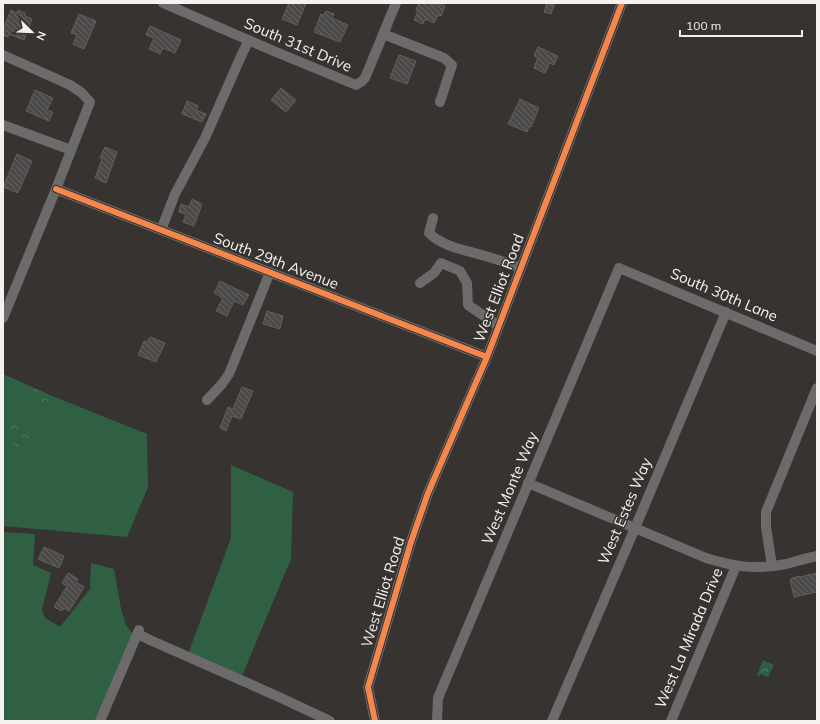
<svg xmlns="http://www.w3.org/2000/svg" width="820" height="724" viewBox="0 0 820 724" font-family="Mulish,sans-serif">
	<defs>
		<pattern id="forest-crowns" width="20" height="18" patternUnits="userSpaceOnUse"><rect width="20" height="18" fill="#2f6043"/><path d="M2 6a3 3 0 1 1 6 0M12 15a3 3 0 1 1 6 0" fill="none" stroke="#4e775e"/></pattern>
		<pattern id="building-back-hatch" width="6" height="6" patternUnits="userSpaceOnUse"><rect width="6" height="6" fill="#4c4a49"/><path d="M-1 5l2 2M0 0l6 6M5-1l2 2" fill="none" stroke="#666564"/></pattern>
	</defs>
	<rect width="100%" height="100%" fill="#363331"/>
	<!-- green -->
	<path fill="#2f6043" d="M 3,374 L 32,387 L 41,403 L 55,406 L 55,397 L 147,434 L 148,487 L 127,537 L 3,526 Z
		M 231,465 L 293,492 L 291,559 L 242,676 L 188,654 L 231,538 Z
		M 3,532 L 35,534 L 33,565 L 51,573 L 42,610 L 45,618 L 60,627 L 90,589 L 91,563 L 114,569 L 121,609 L 126,625 L 134,636 L 96,721 L 3,721 Z"/>
	<!-- forest -->
	<path fill="url(#forest-crowns)" d="M 32,387 L 55,397 L 55,406 L 53,409 C 41,409 37,396 32,387 Z
		M 14,417 C 26,428 35,432 28,449 C 18,454 14,448 12,439 C 11,434 9,428 11,423 C 12,421 13,419 14,417 Z
		M 763,660 L 774,665 L 768,677 L 760,674 L 759,676 L 757,675 Z"/>
	<!-- building -->
	<path fill="url(#building-back-hatch)" stroke="#615e5d" d="M 289,3 L 306,3 L 297,25 L 282,19 Z
		M 419,3 L 438,3 L 445,6 L 441,16 L 438,15 L 434,23 L 425,19 L 423,24 L 414,20 L 418,11 L 416,10 Z
		M 547,3 L 555,3 L 551,14 L 544,12 Z
		M 11,10 L 17,13 L 18,10 L 25,13 L 25,16 L 32,19 L 24,40 L 9,34 L 8,37 L 3,35 L 3,29 Z
		M 326,11 L 334,14 L 332,18 L 348,25 L 340,42 L 314,32 L 321,14 L 324,15 Z
		M 79,14 L 96,21 L 84,49 L 73,44 L 77,35 L 71,33 Z
		M 150,26 L 181,40 L 175,53 L 163,48 L 160,54 L 149,49 L 154,38 L 146,35 Z
		M 538,47 L 558,56 L 554,65 L 550,63 L 545,73 L 534,68 L 538,57 L 534,56 Z
		M 399,55 L 416,61 L 407,84 L 390,78 Z
		M 281,88 L 296,100 L 286,112 L 271,100 Z
		M 35,90 L 53,98 L 47,110 L 53,112 L 49,121 L 26,111 Z
		M 520,99 L 539,108 L 531,127 L 529,126 L 527,132 L 508,124 Z
		M 187,101 L 198,106 L 196,110 L 206,114 L 202,122 L 182,114 Z
		M 105,147 L 117,152 L 106,183 L 95,178 L 102,159 L 100,158 Z
		M 17,154 L 32,161 L 18,193 L 3,187 Z
		M 192,199 L 202,204 L 194,226 L 183,222 L 186,214 L 179,212 L 181,204 L 189,207 Z
		M 220,281 L 249,295 L 243,305 L 234,301 L 227,316 L 216,311 L 223,298 L 214,293 Z
		M 267,311 L 283,316 L 280,329 L 263,324 Z
		M 150,337 L 165,343 L 156,362 L 138,355 L 144,341 L 147,342 Z
		M 242,387 L 253,391 L 241,419 L 232,416 L 226,431 L 220,428 L 228,407 L 233,409 Z
		M 44,547 L 64,556 L 59,568 L 38,559 Z
		M 68,573 L 78,579 L 76,582 L 84,587 L 69,611 L 64,608 L 62,611 L 54,607 L 67,586 L 62,583 Z
		M 817,573 L 817,592 L 794,597 L 790,579 L 792,579 L 792,578 L 800,576 L 800,577 Z"/>
	<g fill="none" stroke-linecap="round" stroke-linejoin="round">
		<!-- minor -->
		<path stroke="#6c6a6a" stroke-width="10" d="M 163,3 L 276,52 L 356,85 L 361,82 L 365,78 L 396,3
			M 383,34 L 444,58 L 452,65 L 440,102
			M 3,55 L 70,85 L 82,93 L 90,102 L 56,189 L 3,318
			M 3,125 L 71,150
			M 56,189 L 487,357
			M 433,218 L 429,233 C 443,247 466,250 485,256 C 497,259 509,264 521,268
			M 161,230 L 175,194 L 205,138 L 242,54 L 249,40
			M 420,283 L 434,273 L 441,263 L 460,271 L 467,283 L 468,305 L 499,326
			M 207,400 L 222,384 L 229,374 L 270,272
			M 528,483 L 706,558 C 735,567 756,570 786,564 C 797,561 807,558 817,556
			M 772,566 L 766,527 L 766,512 L 817,388
			M 138,634 L 150,640 L 279,697 L 330,721
			M 100,721 L 139,630
			M 375,721 L 368,687 L 411,542 L 428,493 L 487,357 L 622,3
			M 437,721 L 438,698 L 619,268 L 817,351
			M 552,721 L 635,528 L 726,312
			M 671,721 L 736,566"/>
		<!-- cycleway casing -->
		<g stroke="#373330" stroke-width="8">
			<path id="cycleway" d="M 56,189 L 487,357
				M 375,721 L 368,687 L 411,542 L 428,493 L 487,357 L 622,3"/>
		</g>
		<!-- cycleway -->
		<use href="#cycleway" stroke="#f5874c" stroke-width="6"/>
	</g>
	<g text-anchor="middle" stroke-width="3" stroke-linejoin="round" paint-order="stroke">
		<!-- street labels -->
		<g font-size="15" fill="#f4f1ef" stroke="#373330">
			<text transform="translate(298 45) rotate(23)" y="5">South 31st Drive</text>
			<text transform="translate(276 261) rotate(21)" y="5">South 29th Avenue</text>
			<text transform="translate(499 288) rotate(-69)" y="5">West Elliot Road</text>
			<text transform="translate(724 295) rotate(23)" y="5">South 30th Lane</text>
			<text transform="translate(510 488) rotate(-67)" y="5">West Monte Way</text>
			<text transform="translate(625 511) rotate(-67)" y="5">West Estes Way</text>
			<text transform="translate(383 592) rotate(-73)" y="5">West Elliot Road</text>
			<text transform="translate(689 638) rotate(-67)" y="5">West La Mirada Drive</text>
		</g>
	</g>
	<!-- border -->
	<rect width="820" height="724" fill="none" stroke="#f4f1ef" stroke-width="8"/>
	<!-- north arrow -->
	<g transform="translate(32 32) rotate(113)" stroke="#373330" stroke-width="3" paint-order="stroke">
	<path d="M0-3L7 15L0 10L-7 15Z" fill="#f4f1ef"/>
	<text y="-6" font-size="11" font-weight="bold" text-anchor="middle" fill="#f4f1ef">N</text>
	</g>
	<!-- scale -->
	<path d="M680 30v6h122v-6" fill="none" stroke="#f4f1ef" stroke-width="2"/>
	<text x="686" y="30" font-size="12" fill="#f4f1ef" stroke="#373330" stroke-width="3" paint-order="stroke">100 m</text>
</svg>
